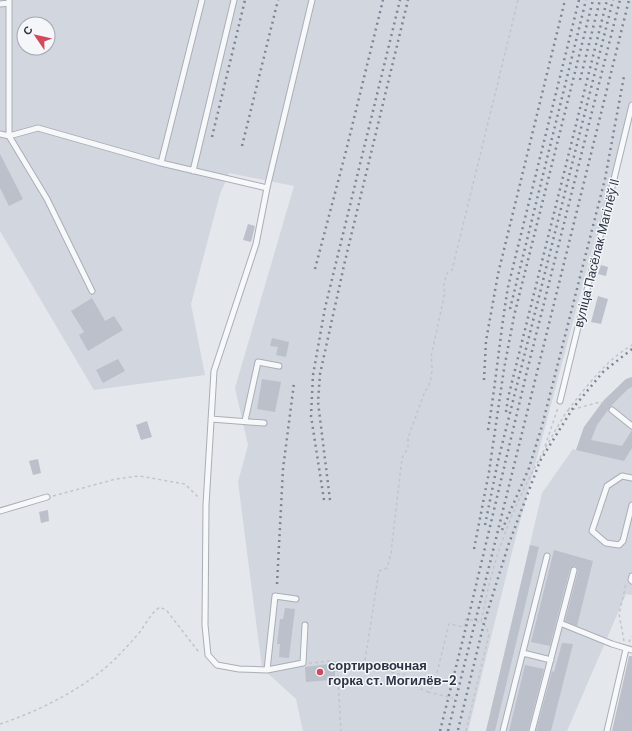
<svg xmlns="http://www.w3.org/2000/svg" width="632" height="731" viewBox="0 0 632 731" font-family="'DM Sans',sans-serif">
	<rect width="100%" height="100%" fill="#e4e7ec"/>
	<!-- built -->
	<path fill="#d2d6de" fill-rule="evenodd" d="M 0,0 L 632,0 L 632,99 L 513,548 L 468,731 L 303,731 L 296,699 L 262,668 L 238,482 L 248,445 L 235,388 L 294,186 L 229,173 L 220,194 L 191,304 L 205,375 L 94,390 L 0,231 ZM 24,24 L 48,24 L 48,48 L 24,48 Z
		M 632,377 L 632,595 L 626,594 L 567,731 L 486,731 L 542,493 L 573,449 L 576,450 L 584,427 L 601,404 L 626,379 Z"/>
	<!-- building -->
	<path fill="#bbc0ca" d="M 0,154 L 23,199 L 9,206 L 0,188 Z
		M 248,224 L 255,226 L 251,242 L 243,240 Z
		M 601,265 L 608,267 L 606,276 L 598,274 Z
		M 598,296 L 608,299 L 601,324 L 591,322 Z
		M 92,298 L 105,321 L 114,316 L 123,330 L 88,351 L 79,335 L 84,332 L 71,311 Z
		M 272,338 L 289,342 L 286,357 L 276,355 L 278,347 L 270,346 Z
		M 118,359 L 125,371 L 103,383 L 96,370 Z
		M 632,377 L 632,387 L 628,389 L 609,408 L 608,410 L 597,425 L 591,440 L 622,446 L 632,430 L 632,448 L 624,461 L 576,450 L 584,427 L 604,400 L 626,379 Z
		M 262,379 L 281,382 L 275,412 L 257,409 Z
		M 147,421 L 152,437 L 141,440 L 136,425 Z
		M 38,459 L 41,473 L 33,475 L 29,461 Z
		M 48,510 L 49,521 L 41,523 L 39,512 Z
		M 530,545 L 539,547 L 495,731 L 486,731 Z
		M 554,550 L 593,561 L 577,626 L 565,621 L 578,571 L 577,567 L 575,566 L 570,569 L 550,646 L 531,642 Z
		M 285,608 L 295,609 L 289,658 L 279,657 L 280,644 L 277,644 L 280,619 L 283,619 Z
		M 562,643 L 573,644 L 551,731 L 536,731 L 552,671 L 554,672 Z
		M 629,656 L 632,656 L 632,731 L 612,731 Z
		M 329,664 L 329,667 L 335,667 L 335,676 L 330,677 L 330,680 L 306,682 L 305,667 Z
		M 525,665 L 544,669 L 528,731 L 509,731 Z"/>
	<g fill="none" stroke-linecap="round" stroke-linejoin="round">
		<!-- lane casing -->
		<g stroke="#a9aeb7" stroke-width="7">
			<path id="lane" d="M 9,0 L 9,136 L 47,199 L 92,291
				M 0,4 L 9,3
				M 0,134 L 9,136 L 38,128 L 161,163 L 267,188
				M 161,163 L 202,0
				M 193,171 L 234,0
				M 560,401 L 632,105
				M 612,410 L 632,426
				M 211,419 L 264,423
				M 245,421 L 258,362 L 279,366
				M 632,478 L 622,476 L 607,486 L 592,531 L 606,543 L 619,545 L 623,541 L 632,505
				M 0,511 L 47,497
				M 632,576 L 631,580 L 632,581
				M 560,623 L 612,644 L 632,650
				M 305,625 L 303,663 L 267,670 L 239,669 L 217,665 L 208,655 L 205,625 L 206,505 L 214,371 L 256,244 L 267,188 L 312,0
				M 523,653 L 551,660
				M 267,670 L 275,596 L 296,599
				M 503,731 L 547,556
				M 532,731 L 574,570
				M 607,731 L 626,649"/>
		</g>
		<!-- path -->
		<path stroke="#c2c5cb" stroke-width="1.5" stroke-dasharray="3 3" stroke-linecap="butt" d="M 568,410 C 587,386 605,361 632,345
			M 545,446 L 558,408
			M 53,496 L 116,479 L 139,476 L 185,484 L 200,499
			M 624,641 L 619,614 L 626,584
			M 629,642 L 632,636
			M 309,663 L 331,661 L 345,666 L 351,665 L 371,667 L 402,675 L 405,674 C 410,684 418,688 428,692 L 434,685 L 449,624 L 464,627 L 466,619 L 481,622 C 485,606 487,590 492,574 C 507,516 536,462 567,411 L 600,402 L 607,406
			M 337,663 L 341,731
			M 364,666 L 379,571 L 387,568 L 391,553 L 402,458 L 408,448 L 408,438 L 425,391 C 432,384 433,367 431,357 L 445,292 L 443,287 L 447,273 L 452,270 L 518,0
			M 428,692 L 453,698
			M 0,724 C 40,711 89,686 118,656 C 125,649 132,641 139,633 C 146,624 150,614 160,607 L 167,611 L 198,651 L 200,652
			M 466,731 L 489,634 L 484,623 L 481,622"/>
		<!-- lane -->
		<use href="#lane" stroke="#f7f8fa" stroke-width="5"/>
		<!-- rail -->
		<path stroke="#7d8696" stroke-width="2.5" stroke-dasharray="2 4" stroke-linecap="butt" d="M 580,80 L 600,0
			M 212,137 L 245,0
			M 242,146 L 278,0
			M 315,269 L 345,155 L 383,0
			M 510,309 L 586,0
			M 484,380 L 486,341 L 498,274 L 565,0
			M 506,412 L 508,398 L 607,0
			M 488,430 C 496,382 500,335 508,287 L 579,0
			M 324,500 L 311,416 L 313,375 L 325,308 L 400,0
			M 330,500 L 318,402 L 320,374 L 345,261 L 408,0
			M 485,525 L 498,461 L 613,0
			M 502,530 L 529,468 L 542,426 L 605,179 L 624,76
			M 474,549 L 489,472 L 504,369 L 514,316 L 593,0
			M 277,584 L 283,469 L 294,383
			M 458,730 L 484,623 L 508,546 L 540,461 L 573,408 L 603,372 L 632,349
			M 440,731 L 468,619 L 528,367 L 620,0
			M 448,731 C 466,657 485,584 503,510 L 629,0"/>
	</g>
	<!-- markers -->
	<circle fill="#d1495b" stroke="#f4f6f9" stroke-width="1.5" cx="320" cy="672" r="4"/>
	<g text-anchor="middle" stroke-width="3" stroke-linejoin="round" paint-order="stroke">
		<!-- street labels -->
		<g font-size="13" fill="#2b3445" stroke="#f4f6f9">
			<text transform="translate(596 253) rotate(-76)" y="5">вуліца Пасёлак Магілёў II</text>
		</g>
		<!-- poi labels -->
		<g font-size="13" font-weight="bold" fill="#2b3445" stroke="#f4f6f9" text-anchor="start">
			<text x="328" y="670">сортировочная<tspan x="328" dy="15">горка ст. Могилёв-2</tspan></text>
		</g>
	</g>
	<!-- north arrow -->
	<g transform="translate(36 36) rotate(304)"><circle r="19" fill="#f4f6f9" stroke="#a4a8b1"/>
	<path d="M0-3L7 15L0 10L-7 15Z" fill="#d1495b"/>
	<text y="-6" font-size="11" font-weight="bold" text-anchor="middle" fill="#2b3445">С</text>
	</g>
</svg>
